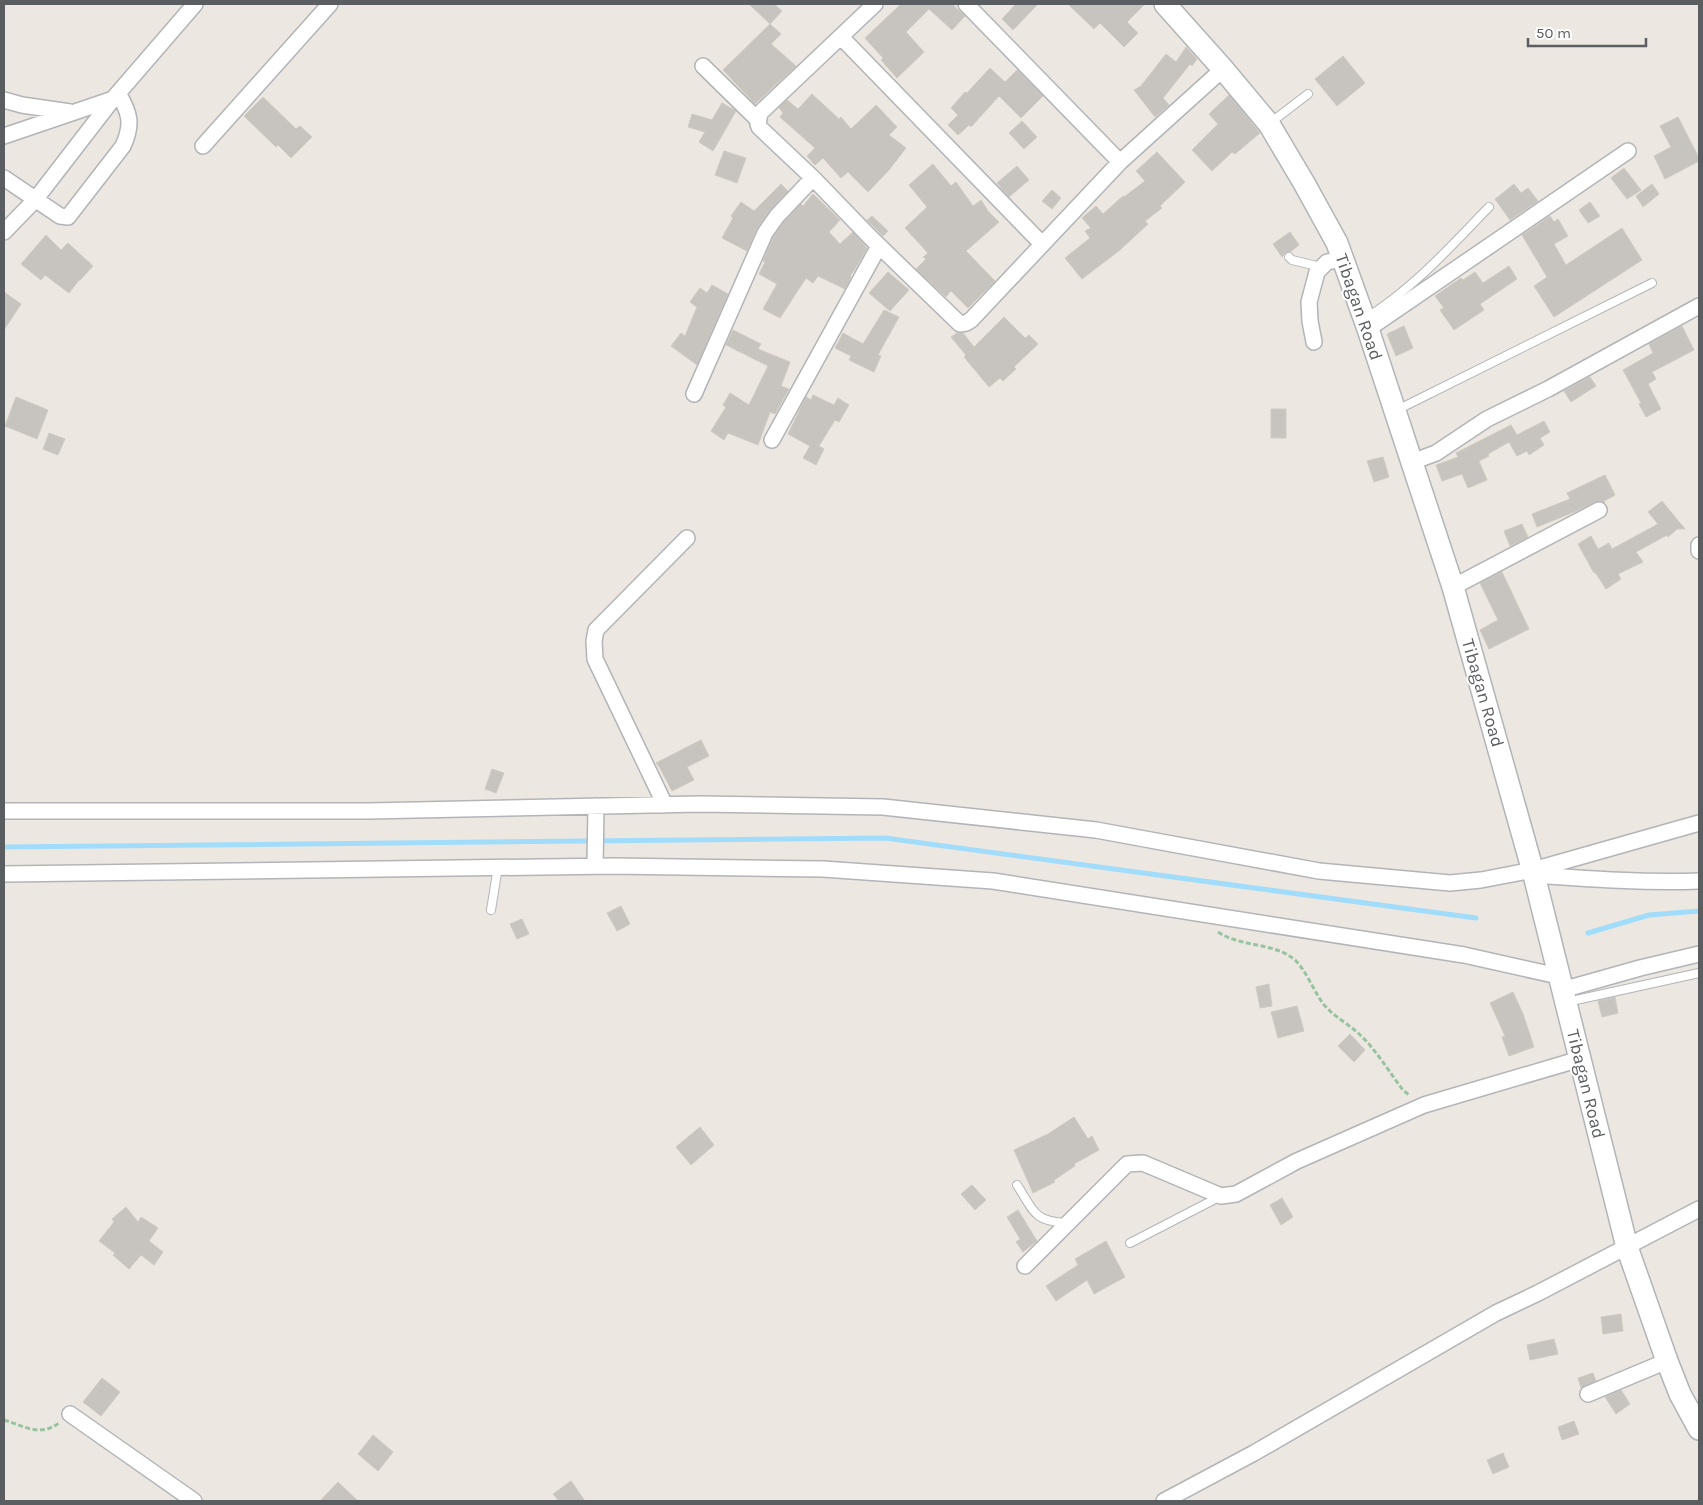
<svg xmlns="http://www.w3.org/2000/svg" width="1703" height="1505" viewBox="0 0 1703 1505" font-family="Karla,sans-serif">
	<rect width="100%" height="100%" fill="#ece8e1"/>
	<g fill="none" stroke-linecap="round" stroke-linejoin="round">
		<!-- stream -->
		<path stroke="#a2dcfb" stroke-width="5" d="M 4,847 L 885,838 L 1476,918
			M 1588,933 L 1649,915 L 1699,911"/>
	</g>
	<!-- building -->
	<path fill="#c7c3be" stroke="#d0cac0" d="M 749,4 L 774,4 L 782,11 L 770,24 Z
		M 901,4 L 952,4 L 965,16 L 952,30 L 929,9 L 906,32 L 924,52 L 897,78 L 881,60 L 883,58 L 865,38 Z
		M 1016,4 L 1038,4 L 1013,30 L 1002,19 Z
		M 1068,4 L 1145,4 L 1127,22 L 1138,33 L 1124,47 L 1100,23 L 1094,29 Z
		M 770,24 L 781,34 L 771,44 L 796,66 L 755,104 L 723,70 Z
		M 1186,47 L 1197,59 L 1192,66 L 1190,64 L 1163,98 L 1169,105 L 1155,117 L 1134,90 L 1141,86 L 1166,54 L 1176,62 Z
		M 1343,56 L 1365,83 L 1337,106 L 1315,79 Z
		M 990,68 L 1005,82 L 1017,70 L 1043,96 L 1021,118 L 999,96 L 971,127 L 969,125 L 958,135 L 948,125 L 958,115 L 951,108 L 965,92 L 967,93 Z
		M 812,94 L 839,119 L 841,117 L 851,129 L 876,105 L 897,127 L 889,135 L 906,148 L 889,170 L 868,192 L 848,172 L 841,178 L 823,158 L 815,165 L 807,156 L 815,148 L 780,117 L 783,113 L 779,108 L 787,100 L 798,109 Z
		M 1229,95 L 1260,133 L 1235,154 L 1232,152 L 1212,171 L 1192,150 L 1218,124 L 1209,114 Z
		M 263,97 L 296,129 L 300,126 L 312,137 L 291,158 L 278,145 L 276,147 L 244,116 Z
		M 722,103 L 736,111 L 713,151 L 699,142 L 705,132 L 688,127 L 692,114 L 712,120 Z
		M 1678,117 L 1699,158 L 1699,161 L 1665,179 L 1654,156 L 1671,147 L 1660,126 Z
		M 1022,121 L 1037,137 L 1024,149 L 1009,133 Z
		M 724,151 L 746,158 L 737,183 L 715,175 Z
		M 1157,152 L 1185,182 L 1160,206 L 1162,208 L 1145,221 L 1148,224 L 1120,250 L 1082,279 L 1065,258 L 1090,238 L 1085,231 L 1091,228 L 1082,218 L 1096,206 L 1103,214 L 1123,196 L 1124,197 L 1145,181 L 1136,171 Z
		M 933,164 L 951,186 L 956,182 L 973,206 L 981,200 L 988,211 L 999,222 L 966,251 L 995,281 L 968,308 L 951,291 L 946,297 L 916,269 L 926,259 L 923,257 L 928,253 L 905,228 L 927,207 L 909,185 Z
		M 1017,166 L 1029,180 L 1009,197 L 997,183 Z
		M 1624,168 L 1641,190 L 1627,199 L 1611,178 Z
		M 781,184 L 788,191 L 770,210 L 757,228 L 747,251 L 722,238 L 733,218 L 731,216 L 741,202 L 754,211 Z
		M 1514,184 L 1521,193 L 1528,188 L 1538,201 L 1510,220 L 1495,199 Z
		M 1652,184 L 1659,194 L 1643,207 L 1636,196 Z
		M 1052,190 L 1061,198 L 1052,209 L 1042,201 Z
		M 813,194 L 840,220 L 829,232 L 840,244 L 853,232 L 867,248 L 855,269 L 850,276 L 851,277 L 845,289 L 818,276 L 813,283 L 806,278 L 780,318 L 763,309 L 777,284 L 759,274 L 765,262 L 763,261 L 773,238 L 784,222 L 801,204 L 803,206 Z
		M 1590,202 L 1600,216 L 1588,223 L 1579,210 Z
		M 872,216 L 888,231 L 883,236 L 867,220 Z
		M 1550,216 L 1554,222 L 1558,219 L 1568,236 L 1554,244 L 1566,265 L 1622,228 L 1642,260 L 1554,317 L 1534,286 L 1547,277 L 1522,235 Z
		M 1290,232 L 1299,245 L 1290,252 L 1285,253 L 1282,257 L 1273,244 Z
		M 46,235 L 61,250 L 68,243 L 93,266 L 80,280 L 79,280 L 69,293 L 45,275 L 41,280 L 21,264 Z
		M 1509,266 L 1517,279 L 1480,304 L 1484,310 L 1454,330 L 1440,310 L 1444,308 L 1435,296 L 1461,278 L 1463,280 L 1475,272 L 1483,283 Z
		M 888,272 L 909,290 L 890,311 L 869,293 Z
		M 712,285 L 728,294 L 697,365 L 671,346 L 681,333 L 685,336 L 697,307 L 690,302 L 700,288 L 707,293 Z
		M 4,292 L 21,304 L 4,330 Z
		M 884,310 L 899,317 L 878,355 L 881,356 L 874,372 L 849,360 L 851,356 L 835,348 L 843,333 L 863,344 Z
		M 1004,317 L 1025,338 L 1029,335 L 1038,344 L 1014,367 L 1016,369 L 1003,381 L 1000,378 L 989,387 L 964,357 L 966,355 L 951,337 L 957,333 L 963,333 L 974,347 Z
		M 1404,326 L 1413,348 L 1396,356 L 1387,334 Z
		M 1682,326 L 1694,350 L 1652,372 L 1656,379 L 1648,384 L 1661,409 L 1646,417 L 1639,404 L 1641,403 L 1623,370 L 1653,353 L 1649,344 Z
		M 733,330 L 761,344 L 758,349 L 790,362 L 781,386 L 789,389 L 775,414 L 770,412 L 758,445 L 728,433 L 724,440 L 711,431 L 726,407 L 723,405 L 730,393 L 749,405 L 768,366 L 726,345 Z
		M 1590,377 L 1596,386 L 1571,402 L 1564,391 Z
		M 813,395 L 834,405 L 838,398 L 849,405 L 839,422 L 835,420 L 819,446 L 824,449 L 816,465 L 803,458 L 810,446 L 788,434 L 806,397 L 811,400 Z
		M 16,397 L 48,410 L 37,439 L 5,426 Z
		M 1271,409 L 1286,409 L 1286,438 L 1271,438 Z
		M 1544,421 L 1550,432 L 1540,438 L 1544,445 L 1529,455 L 1527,451 L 1517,456 L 1509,442 L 1488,454 L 1489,456 L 1479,461 L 1487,480 L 1468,488 L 1462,474 L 1442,481 L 1436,465 L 1458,457 L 1456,453 L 1511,425 L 1517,435 Z
		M 49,433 L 65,439 L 58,455 L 43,449 Z
		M 1383,457 L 1389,477 L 1374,482 L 1367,461 Z
		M 1605,475 L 1615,495 L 1604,501 L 1605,503 L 1600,501 L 1595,502 L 1574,512 L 1537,527 L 1532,514 L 1570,499 L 1567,493 Z
		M 1662,501 L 1685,529 L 1677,529 L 1668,537 L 1667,535 L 1636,552 L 1643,562 L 1618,574 L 1621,579 L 1606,589 L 1595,572 L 1594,573 L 1578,544 L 1591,536 L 1598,549 L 1609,543 L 1612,549 L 1658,524 L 1648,512 Z
		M 1522,524 L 1528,537 L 1510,546 L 1504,531 Z
		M 1502,572 L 1529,629 L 1489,649 L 1480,630 L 1498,620 L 1480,583 Z
		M 701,740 L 709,756 L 687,767 L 694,780 L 672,791 L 660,768 L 656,763 Z
		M 492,769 L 504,773 L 496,793 L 485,789 Z
		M 621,906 L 630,924 L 617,931 L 607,913 Z
		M 522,919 L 529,934 L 517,939 L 510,924 Z
		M 1269,984 L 1272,1006 L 1260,1008 L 1256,987 Z
		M 1513,992 L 1523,1014 L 1534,1047 L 1509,1056 L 1502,1037 L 1505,1036 L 1490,1003 Z
		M 1615,997 L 1618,1013 L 1602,1017 L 1598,1001 Z
		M 1297,1006 L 1304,1031 L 1278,1038 L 1271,1012 Z
		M 1350,1034 L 1365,1050 L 1354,1062 L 1338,1046 Z
		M 1074,1117 L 1088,1139 L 1092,1136 L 1099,1150 L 1074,1164 L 1075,1166 L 1054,1180 L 1055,1182 L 1033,1193 L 1014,1150 L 1048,1134 Z
		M 700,1127 L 714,1145 L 691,1165 L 676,1147 Z
		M 972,1185 L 986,1200 L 975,1210 L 961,1194 Z
		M 1282,1198 L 1293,1217 L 1281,1225 L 1270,1205 Z
		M 126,1207 L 138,1222 L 141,1217 L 158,1228 L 149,1241 L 163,1252 L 154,1265 L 141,1255 L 129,1269 L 113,1255 L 115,1253 L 99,1241 L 114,1222 L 112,1219 Z
		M 1018,1210 L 1037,1241 L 1023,1252 L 1016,1242 L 1020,1239 L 1007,1217 Z
		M 1106,1241 L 1125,1277 L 1094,1294 L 1087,1280 L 1056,1301 L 1046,1286 L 1078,1265 L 1075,1259 Z
		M 1621,1314 L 1623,1331 L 1603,1334 L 1601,1317 Z
		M 1554,1339 L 1558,1354 L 1530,1360 L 1527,1345 Z
		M 1593,1373 L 1596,1381 L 1581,1388 L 1578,1378 Z
		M 102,1378 L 120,1392 L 101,1416 L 83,1402 Z
		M 1621,1390 L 1630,1404 L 1616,1414 L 1605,1397 Z
		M 1574,1421 L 1579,1434 L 1562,1440 L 1558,1427 Z
		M 373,1435 L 393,1452 L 378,1471 L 358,1454 Z
		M 1503,1453 L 1509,1467 L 1493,1474 L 1487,1460 Z
		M 571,1481 L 585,1501 L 559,1501 L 553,1494 Z
		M 338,1482 L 358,1501 L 320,1501 Z"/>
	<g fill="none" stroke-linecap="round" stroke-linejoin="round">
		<!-- lane casing -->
		<g stroke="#b2b4b8" stroke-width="10">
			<path id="lane" d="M 1270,123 L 1308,94
				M 1289,257 L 1292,260 L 1321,267
				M 1366,318 C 1414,288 1450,247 1489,207
				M 1397,410 L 1652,283
				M 491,910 L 498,867
				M 1567,1002 L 1699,973
				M 1017,1185 C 1034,1211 1033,1221 1066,1223
				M 1130,1243 L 1221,1196"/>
		</g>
		<!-- street casing -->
		<g stroke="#b2b4b8" stroke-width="18">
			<path id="street" d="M 875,4 L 760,113 L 758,124 L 759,127 L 813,178 L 871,238 L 960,324 L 966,323 L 971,320 L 1120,162 L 1223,69
				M 966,4 L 1120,162
				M 841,37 L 1042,244
				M 703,66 L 758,120
				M 4,100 L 22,105 L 70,112
				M 4,136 L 113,99 L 195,4
				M 203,146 L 330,4
				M 4,178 L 60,216 L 68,217 L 123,146 C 133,124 130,113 118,93
				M 4,232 L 35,200 L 113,99
				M 1368,329 L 1628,151
				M 1314,342 L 1310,321 L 1309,302 L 1317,272 L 1327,262 L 1343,259
				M 694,394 L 765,233 L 777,216 L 813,178
				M 772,440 L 879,246
				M 1412,462 L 1436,453 L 1487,419 L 1548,389 L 1699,306
				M 1699,545 L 1699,551
				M 1453,587 L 1599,510
				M 665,805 L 595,659 L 594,641 L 596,630 L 687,538
				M 4,811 L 369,811 L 700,804 L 883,807 L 1096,830 L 1319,871 L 1450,883 L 1481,880 L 1533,870 L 1699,823
				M 595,866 L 596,806
				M 4,874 L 613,866 L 823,869 L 993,881 L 1464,955 L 1558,976
				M 1534,875 C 1590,879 1644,883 1699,881
				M 1562,990 L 1640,968 L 1699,954
				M 1025,1266 L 1127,1164 L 1143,1163 L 1221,1196 L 1236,1194 L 1297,1161 L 1424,1105 L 1580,1059
				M 1588,1394 L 1667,1361
				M 70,1414 L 194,1501
				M 1164,1501 L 1254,1453 L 1496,1313 L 1538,1293 L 1699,1209"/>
		</g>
		<!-- secondary casing -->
		<g stroke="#b1b5b8" stroke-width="24">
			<path id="secondary" d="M 1165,4 L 1223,69 L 1269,124 L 1304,183 L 1337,243 L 1368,329 L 1453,587 L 1534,875 L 1627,1247 L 1667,1361 L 1680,1394 L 1699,1429"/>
		</g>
		<!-- path -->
		<path stroke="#98c3a0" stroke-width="3" stroke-dasharray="5 2.5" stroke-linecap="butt" d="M 1218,932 C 1242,948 1276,942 1296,961 C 1307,972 1315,994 1325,1006 C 1335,1017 1348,1024 1358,1033 C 1376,1049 1389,1072 1403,1090 L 1409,1095
			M 4,1420 C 24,1426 41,1438 60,1422"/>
		<!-- lane -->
		<use href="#lane" stroke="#fff" stroke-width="8"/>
		<!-- street -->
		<use href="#street" stroke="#fff" stroke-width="15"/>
		<!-- secondary -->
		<use href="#secondary" stroke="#fff" stroke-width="21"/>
	</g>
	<g text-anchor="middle" stroke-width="4" stroke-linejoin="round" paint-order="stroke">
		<!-- street labels -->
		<g font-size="18" fill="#5a5e61" stroke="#fff">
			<text transform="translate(1359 307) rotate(71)" y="6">Tibagan Road</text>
			<text transform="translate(1483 693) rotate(74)" y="6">Tibagan Road</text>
			<text transform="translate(1586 1084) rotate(76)" y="6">Tibagan Road</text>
		</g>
	</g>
	<!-- border -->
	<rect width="1703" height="1505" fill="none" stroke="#5a5e61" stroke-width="10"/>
	<!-- scale -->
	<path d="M1528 38v8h118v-8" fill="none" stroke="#5a5e61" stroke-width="2.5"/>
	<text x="1536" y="38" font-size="15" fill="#5a5e61" stroke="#ffffff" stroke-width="4" paint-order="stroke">50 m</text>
</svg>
